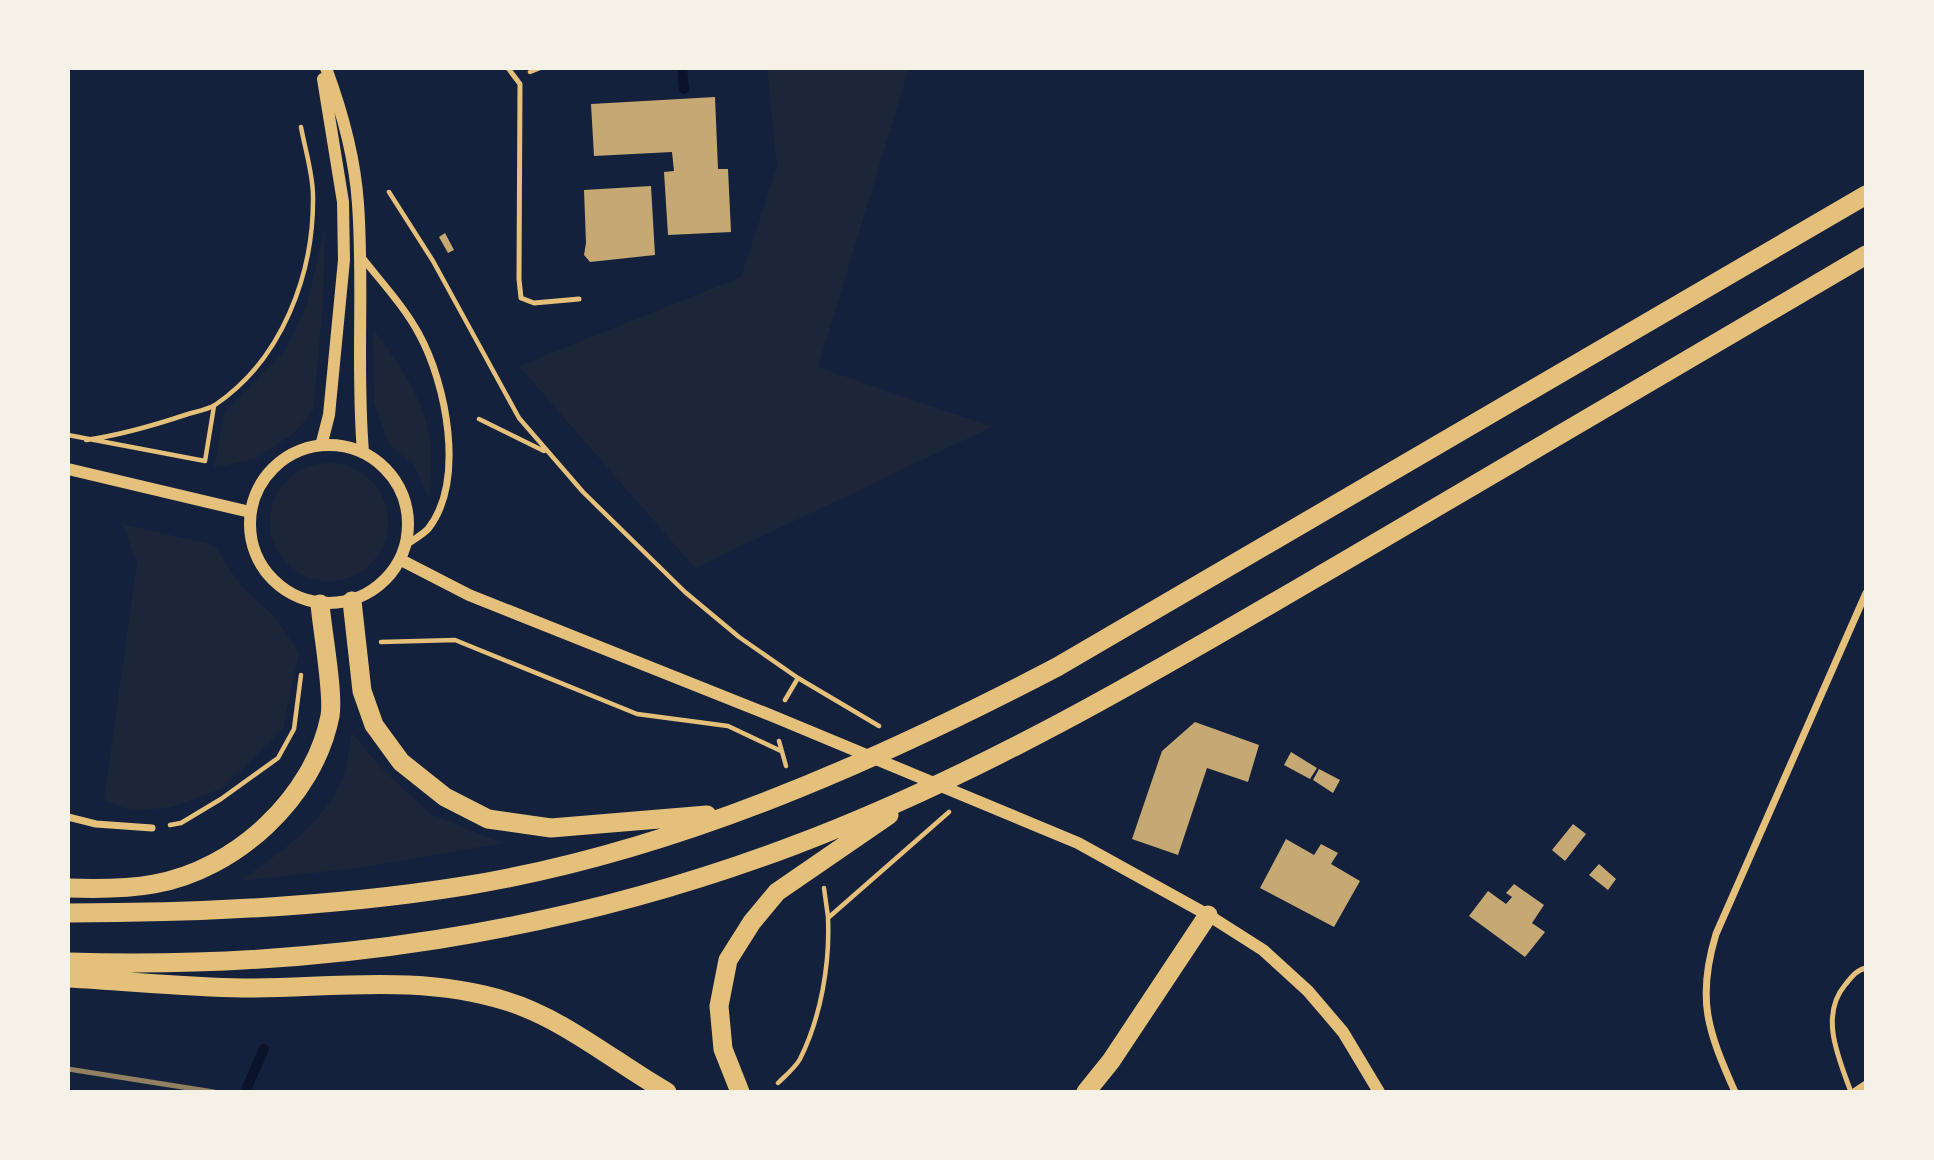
<svg xmlns="http://www.w3.org/2000/svg" width="1934" height="1160" viewBox="0 0 1934 1160" font-family="'Asap Condensed',sans-serif">
	<rect width="100%" height="100%" fill="#14213d"/>
	<!-- green -->
	<path fill="#1d2539" d="M 767,68 L 909,68 L 818,367 L 992,427 L 695,568 L 519,366 L 741,277 L 777,167 Z
		M 325,229 L 323,305 L 313,411 L 293,434 L 257,458 L 214,468 L 225,411 L 286,350 L 307,303 Z
		M 373,329 C 400,365 428,403 431,450 C 432,465 430,482 429,498 L 414,465 L 389,444 L 374,403 Z
		M270 522a59 59 0 1 1 118 0a59 59 0 1 1-118 0Z
		M 122,524 L 214,545 L 241,586 L 273,615 L 299,652 L 283,729 L 223,788 L 172,807 L 132,811 L 104,800 L 137,563 Z
		M 352,733 L 381,768 L 431,814 L 502,843 L 366,867 L 240,881 C 279,853 326,823 343,776 C 348,763 349,747 352,733 Z"/>
	<g fill="none" stroke-linecap="round" stroke-linejoin="round">
		<!-- stream -->
		<path stroke="#0b132b" stroke-width="10" d="M 682,68 L 684,89
			M 245,1092 L 264,1049"/>
	</g>
	<!-- building -->
	<path fill="#c6a872" d="M 715,97 L 718,169 L 728,169 L 731,232 L 668,235 L 664,172 L 674,171 L 672,152 L 594,156 L 591,104 Z
		M 651,186 L 655,255 L 590,262 L 584,255 L 586,243 L 584,190 Z
		M 445,233 L 454,250 L 448,253 L 439,237 Z
		M 1195,722 L 1259,745 L 1248,782 L 1207,768 L 1178,855 L 1132,839 L 1162,751 Z
		M 1291,752 L 1317,768 L 1310,779 L 1284,765 Z
		M 1319,769 L 1340,780 L 1333,793 L 1313,780 Z
		M 1573,824 L 1586,834 L 1565,861 L 1552,850 Z
		M 1286,839 L 1314,855 L 1321,844 L 1338,853 L 1331,864 L 1360,881 L 1334,927 L 1260,888 Z
		M 1599,864 L 1616,879 L 1608,890 L 1589,875 Z
		M 1514,884 L 1544,905 L 1532,923 L 1545,932 L 1525,957 L 1469,916 L 1488,891 L 1506,904 L 1512,897 L 1506,893 Z"/>
	<g fill="none" stroke-linecap="round" stroke-linejoin="round">
		<!-- path -->
		<path stroke="#e5c07b" stroke-width="4.5" d="M 530,72 L 540,68
			M 389,192 L 433,261 L 519,418 L 583,492 L 685,592 L 739,637 L 798,678 L 879,726
			M 479,419 L 544,451
			M 68,435 L 205,461 L 214,406
			M 86,440 C 121,435 152,426 185,415 C 194,412 207,410 215,405 C 282,360 314,274 313,196 C 313,174 305,149 301,127
			M 381,642 L 455,640 L 637,714 L 728,726 L 781,751
			M 785,700 L 798,678
			M 779,741 L 786,766
			M 170,825 L 181,823 L 221,799 L 278,758 L 294,729 L 301,675
			M 824,888 L 828,917
			M 778,1083 C 785,1076 795,1068 800,1059 C 821,1017 830,964 828,918 L 949,812"/>
		<!-- service -->
		<path stroke="#e5c07b" stroke-width="5" d="M 508,68 L 520,84 L 519,279 L 521,298 L 534,303 L 579,299
			M 1851,1092 C 1839,1059 1819,1016 1845,985 C 1851,978 1856,970 1866,968"/>
		<!-- minor -->
		<path stroke="#e5c07b" stroke-width="7" d="M 361,256 C 381,282 404,306 419,334 C 446,383 466,481 428,529 C 422,535 413,540 406,545
			M 68,817 L 96,824 L 152,828
			M 1735,1092 C 1708,1031 1696,1000 1716,934 L 1866,593
			M 1854,1092 L 1866,1084"/>
		<!-- tertiary -->
		<path stroke="#e5c07b" stroke-width="12" d="M 326,68 C 342,111 355,158 358,204 C 364,287 356,369 363,452
			M 322,442 L 329,415 L 344,260 L 343,202 L 323,79
			M250 524a79 79 0 1 1 158 0a79 79 0 1 1-158 0Z
			M 68,469 L 250,512
			M 401,560 L 469,595 L 775,717 L 1078,843 L 1208,915 L 1263,950 L 1308,991 L 1343,1032 L 1379,1092"/>
		<!-- trunk -->
		<path stroke="#e5c07b" stroke-width="19" d="M 352,601 L 362,691 L 374,725 L 401,762 L 445,797 L 488,819 L 551,828 L 707,815
			M 68,888 C 96,889 127,889 154,884 C 235,870 314,798 330,716 C 334,694 322,629 320,604
			M 68,913 C 201,913 333,907 464,886 C 673,852 871,764 1057,667 L 1866,195
			M 68,962 C 315,970 563,933 795,845 C 986,773 1162,668 1338,565 C 1514,461 1690,358 1866,255
			M 68,978 C 126,981 185,987 243,988 C 332,988 419,974 506,1001 C 563,1018 616,1063 667,1092
			M 740,1092 L 723,1049 L 719,1006 L 728,960 L 752,922 L 777,892 L 889,815
			M 1086,1092 L 1111,1061 L 1208,915"/>
		<!-- rail -->
		<path stroke="#918062" stroke-width="5" d="M 68,1069 L 214,1092"/>
	</g>
	<!-- border -->
	<rect width="1934" height="1160" fill="none" stroke="#f6f1e7" stroke-width="140"/>
</svg>
